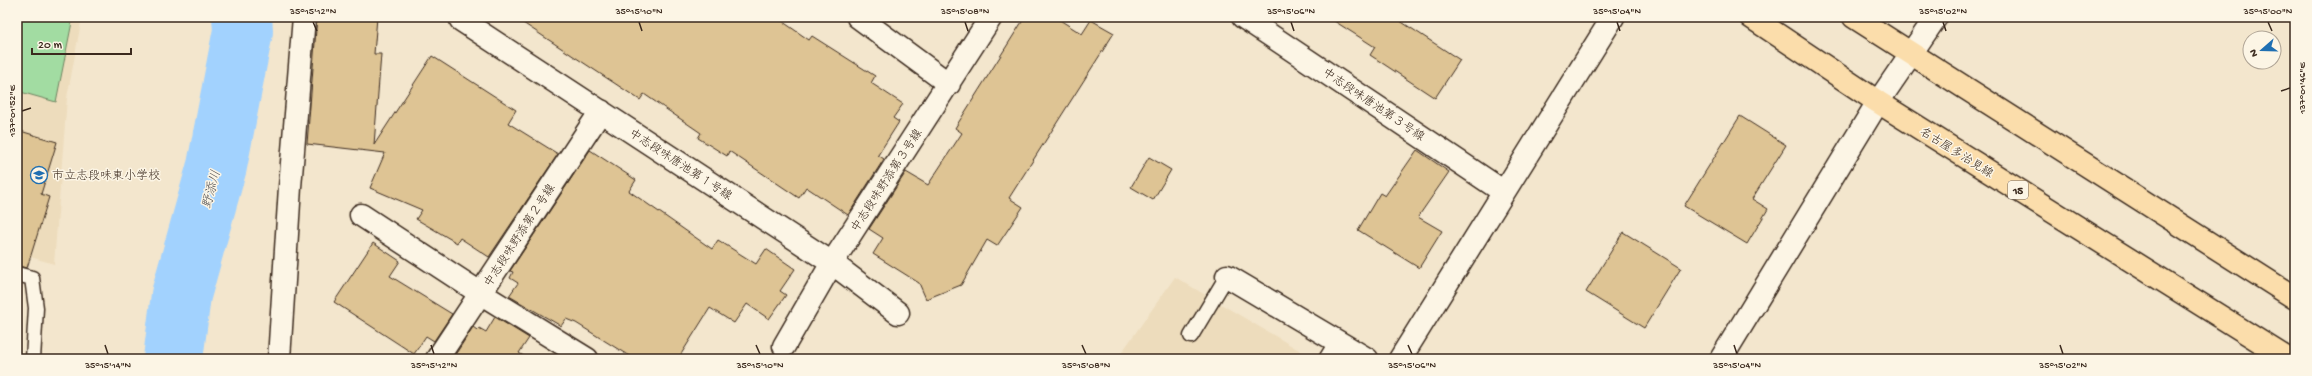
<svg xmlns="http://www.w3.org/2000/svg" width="2312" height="376" viewBox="0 0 2312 376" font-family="'Gochi Hand','Klee One',sans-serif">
	<rect width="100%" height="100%" fill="#f3e6cd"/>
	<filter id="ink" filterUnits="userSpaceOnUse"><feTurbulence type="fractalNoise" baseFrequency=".025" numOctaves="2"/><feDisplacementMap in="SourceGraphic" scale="8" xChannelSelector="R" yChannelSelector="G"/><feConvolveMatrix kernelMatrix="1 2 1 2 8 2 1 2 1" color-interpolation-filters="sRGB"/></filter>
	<g filter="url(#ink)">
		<!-- built -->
		<path fill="#eddcbc" d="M 17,17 L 82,17 L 67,98 L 54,264 L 17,253 Z
			M 1175,277 L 1314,359 L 1117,359 Z"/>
		<!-- green -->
		<path fill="#a2dca2" stroke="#6e8360" d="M 17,17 L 73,17 L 56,102 L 17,91 Z"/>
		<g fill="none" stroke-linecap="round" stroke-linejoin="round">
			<!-- river -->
			<path stroke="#a2d2fe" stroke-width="60" d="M 173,359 L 181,295 L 217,166 L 243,31 L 242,17"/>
		</g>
		<!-- building -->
		<path fill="#dec494" stroke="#3b2a1e" d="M 317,17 L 377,17 L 374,54 L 381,54 L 374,145 L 432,56 L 516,110 L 508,123 L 558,154 L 489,257 L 460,238 L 457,243 L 416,219 L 422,210 L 370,188 L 385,153 L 307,144 Z
			M 514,17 L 776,17 L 809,40 L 812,36 L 875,76 L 871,83 L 903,104 L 893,118 L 899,122 L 878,155 L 884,159 L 848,215 L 806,187 L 799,198 L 729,151 L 727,156 L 698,138 L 701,133 L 644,94 L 640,100 Z
			M 1025,17 L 1055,17 L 1082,34 L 1091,20 L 1114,33 L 1009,198 L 1023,207 L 997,246 L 987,240 L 961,285 L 926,299 L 919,283 L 873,254 L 883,238 L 869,229 L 906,172 L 928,185 L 962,133 L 955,128 Z
			M 1328,17 L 1394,17 L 1460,60 L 1435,98 L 1370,55 L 1375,47 Z
			M 1740,116 L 1786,145 L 1752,199 L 1768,209 L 1747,244 L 1684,206 Z
			M 17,130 L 57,142 L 41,194 L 49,197 L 27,268 L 17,266 Z
			M 590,150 L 636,180 L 629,191 L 712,249 L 718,240 L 756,264 L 766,249 L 795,269 L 780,291 L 786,295 L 769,319 L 747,304 L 734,323 L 710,308 L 678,359 L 634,359 L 576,323 L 566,319 L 561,326 L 509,296 L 518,283 L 510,278 L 513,272 L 510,271 Z
			M 1417,150 L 1449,172 L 1418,217 L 1442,231 L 1419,268 L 1358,230 L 1380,193 L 1385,196 Z
			M 1149,157 L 1171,170 L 1153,200 L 1131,187 Z
			M 1623,232 L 1681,268 L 1644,328 L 1586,292 Z
			M 373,243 L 400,261 L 390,276 L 452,314 L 434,341 L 426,336 L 414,354 L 334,302 Z
			M 495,317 L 529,338 L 519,353 L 528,359 L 459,359 L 455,355 L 473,327 L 477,330 L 479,328 L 486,332 Z"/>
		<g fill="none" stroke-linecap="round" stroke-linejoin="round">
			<!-- service casing -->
			<g stroke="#3b2a1e" stroke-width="17">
				<path id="service" d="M 17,274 L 32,278 L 36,308 L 33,359
					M 1191,336 L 1227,276
					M 1326,359 L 1337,341"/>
			</g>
			<!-- minor casing -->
			<g stroke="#3b2a1e" stroke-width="25">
				<path id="minor" d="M 858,17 L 949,84
					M 1243,17 L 1504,192
					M 461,20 L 832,263 L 898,313
					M 361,215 L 480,293 L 587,359
					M 1227,276 L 1367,359
					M 784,346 L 832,263 L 991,17
					M 279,359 L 290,187 L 304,17
					M 437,359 L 601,111
					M 1400,359 L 1613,17"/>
			</g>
			<!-- tertiary casing -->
			<g stroke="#3b2a1e" stroke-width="25">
				<path id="tertiary" d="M 1721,359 L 1878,102 L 1936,17"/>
			</g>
			<!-- primary casing -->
			<g stroke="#3b2a1e" stroke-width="25">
				<path id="primary" d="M 1751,17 L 1878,102 L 2288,359
					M 1854,17 L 2295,298"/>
			</g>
			<!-- service -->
			<use href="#service" stroke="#fcf5e5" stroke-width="14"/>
			<!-- minor -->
			<use href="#minor" stroke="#fcf5e5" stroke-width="22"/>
			<!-- tertiary -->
			<use href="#tertiary" stroke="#fcf5e5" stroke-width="22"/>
			<!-- primary -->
			<use href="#primary" stroke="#fbddab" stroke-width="22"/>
		</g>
	</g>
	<!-- ticks -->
	<path fill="none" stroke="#3b2a1e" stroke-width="1.5" d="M 313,22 L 317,31M 639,22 L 642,31M 965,22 L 968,31M 1291,22 L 1294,31M 1617,22 L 1620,31M 1943,22 L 1946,31M 2268,22 L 2272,31M 2281,91 L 2290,88M 22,111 L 31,108M 105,345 L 108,354M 431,345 L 434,354M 756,345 L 760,354M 1082,345 L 1086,354M 1408,345 L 1412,354M 1734,345 L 1737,354M 2060,345 L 2063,354"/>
	<!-- icons -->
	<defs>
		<g id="school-ring" transform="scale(0.9)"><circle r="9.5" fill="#fcf5e5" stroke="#1f6fb2" stroke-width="1.5"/><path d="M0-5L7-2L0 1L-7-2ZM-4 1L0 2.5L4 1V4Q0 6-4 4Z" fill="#1f6fb2"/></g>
	</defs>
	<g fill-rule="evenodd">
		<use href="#school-ring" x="39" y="175"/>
	</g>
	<g text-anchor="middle" stroke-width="3" stroke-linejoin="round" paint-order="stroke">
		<!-- shield labels -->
		<rect fill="#fcf5e5" stroke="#75675a" stroke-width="1" x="2008" y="181" width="20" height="18" rx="3"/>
		<g font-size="11" font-weight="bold" fill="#3b2a1e">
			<text x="2018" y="194">15</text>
		</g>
		<!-- street labels -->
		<g font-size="12" fill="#3b2a1e" stroke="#fcf5e5">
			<text transform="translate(1374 104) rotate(34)" y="4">中志段味唐池第３号線</text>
			<text transform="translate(1957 152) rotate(32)" y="4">名古屋多治見線</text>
			<text transform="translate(681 164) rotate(33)" y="4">中志段味唐池第１号線</text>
			<text transform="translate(886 180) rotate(-57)" y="4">中志段味野添第３号線</text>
			<text transform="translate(519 235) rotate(-57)" y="4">中志段味野添第２号線</text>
		</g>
		<!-- poi labels -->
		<g font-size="12" fill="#3b2a1e" stroke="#fcf5e5" text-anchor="start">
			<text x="52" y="179">市立志段味東小学校</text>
		</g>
		<!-- water labels -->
		<g font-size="13" font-style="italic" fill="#555456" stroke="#fcf5e5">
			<text transform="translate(210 189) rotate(-75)" y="5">野添川</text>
		</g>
	</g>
	<!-- margin -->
	<rect width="2312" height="376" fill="none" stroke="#fcf5e5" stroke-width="44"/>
	<!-- north arrow -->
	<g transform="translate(2262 50) rotate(250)"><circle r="19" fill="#fcf5e5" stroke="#afa495"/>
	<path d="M0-3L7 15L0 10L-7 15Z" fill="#1f6fb2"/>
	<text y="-6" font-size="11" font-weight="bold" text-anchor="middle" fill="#3b2a1e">N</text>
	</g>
	<!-- scale -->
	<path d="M32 48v6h99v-6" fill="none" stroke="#3b2a1e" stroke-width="2"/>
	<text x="38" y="48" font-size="12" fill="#3b2a1e" stroke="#fcf5e5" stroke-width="3" paint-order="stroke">20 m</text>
	<rect x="22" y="22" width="2268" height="332" fill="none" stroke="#3b2a1e" stroke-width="1.5"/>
	<g font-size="10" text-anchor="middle" fill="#3b2a1e">
		<text x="313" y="14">35°15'12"N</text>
		<text x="639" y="14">35°15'10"N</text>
		<text x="965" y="14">35°15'08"N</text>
		<text x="1291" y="14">35°15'06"N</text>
		<text x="1617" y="14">35°15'04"N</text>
		<text x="1943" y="14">35°15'02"N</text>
		<text x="2268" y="14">35°15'00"N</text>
		<text transform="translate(2301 88) rotate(-90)" y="4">137°01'46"E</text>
		<text transform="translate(11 111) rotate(-90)" y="4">137°01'52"E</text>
		<text x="108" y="368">35°15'14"N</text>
		<text x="434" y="368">35°15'12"N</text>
		<text x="760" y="368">35°15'10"N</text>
		<text x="1086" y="368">35°15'08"N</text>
		<text x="1412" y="368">35°15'06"N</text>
		<text x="1737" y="368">35°15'04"N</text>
		<text x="2063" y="368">35°15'02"N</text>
	</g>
</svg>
